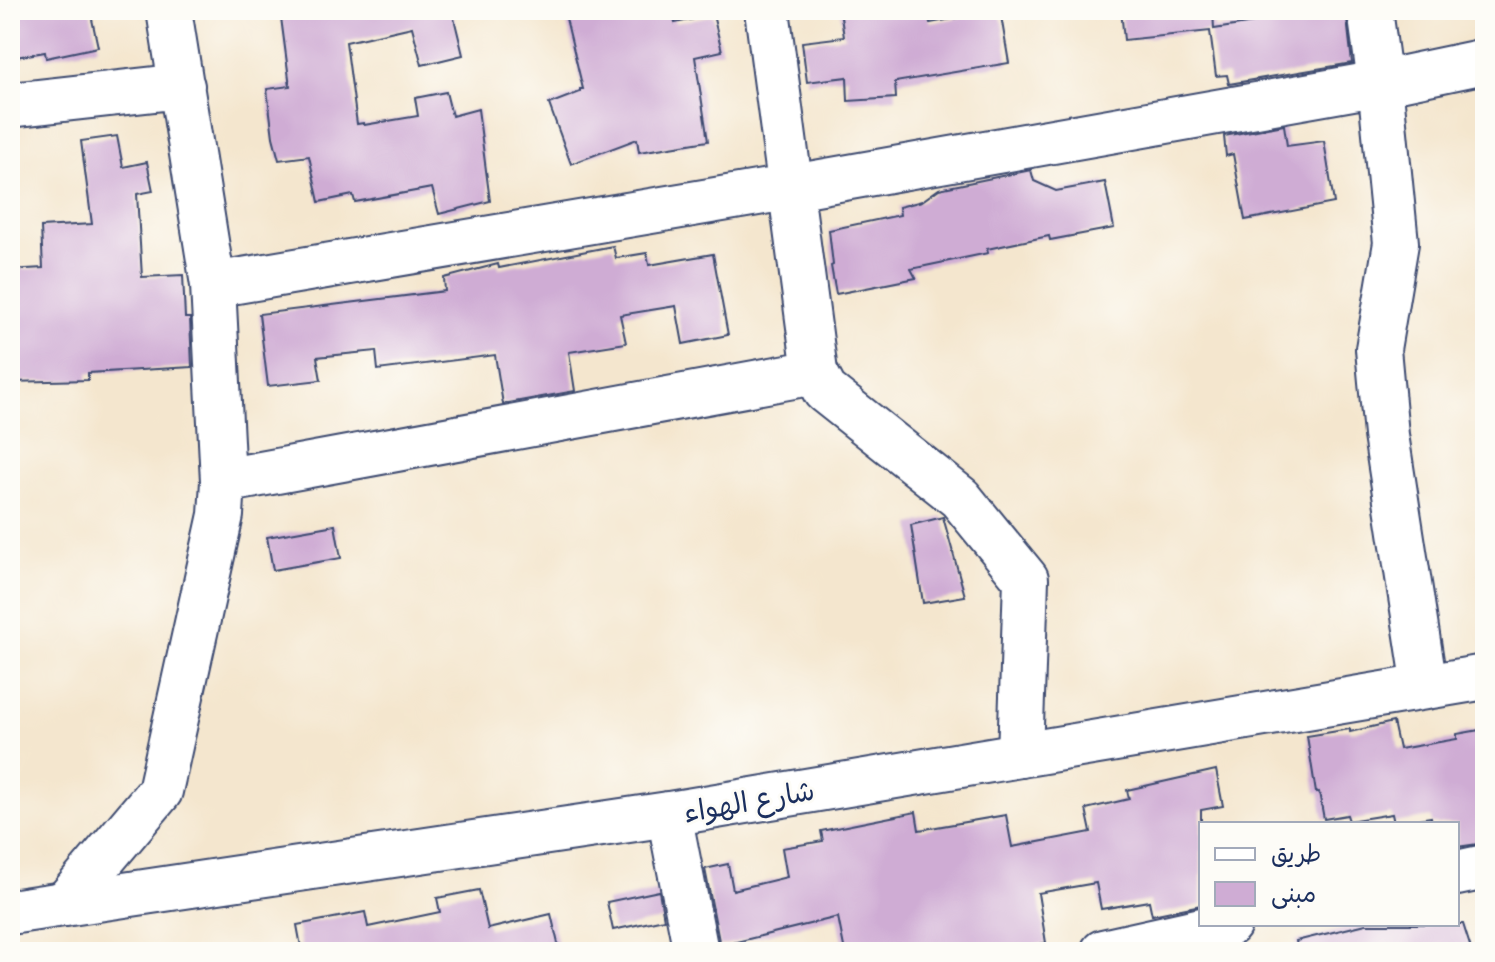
<svg xmlns="http://www.w3.org/2000/svg" width="1495" height="962" viewBox="0 0 1495 962" font-family="'Indie Flower','Playpen Sans Arabic',sans-serif">
	<rect width="100%" height="100%" fill="#fdfcf7"/>
	<filter id="ink" filterUnits="userSpaceOnUse"><feTurbulence type="fractalNoise" baseFrequency=".0125" numOctaves="2"/><feDisplacementMap in="SourceGraphic" scale="16" xChannelSelector="R" yChannelSelector="G"/><feConvolveMatrix kernelMatrix="1 2 1 2 8 2 1 2 1" color-interpolation-filters="sRGB"/></filter>
	<filter id="wash" filterUnits="userSpaceOnUse"><feTurbulence type="fractalNoise" baseFrequency=".006" numOctaves="4" result="noise"/><feDisplacementMap in="SourceGraphic" scale="32" xChannelSelector="R" yChannelSelector="G"/><feGaussianBlur stdDeviation="1.8" result="paint"/><feColorMatrix in="noise" values="0 0 0 0 0 0 0 0 0 0 0 0 0 0 0 0 0 1.4 0 .05"/><feComposite in="paint" operator="in"/></filter>
	<g filter="url(#wash)">
		<rect width="100%" height="100%" fill="#f4e6ce"/>
		<g id="blocks">
			<!-- building -->
			<path fill="#cfacd4" d="M 10,10 L 90,10 L 98,47 L 46,58 L 45,52 L 10,58 Z
				M 280,10 L 452,10 L 463,55 L 422,65 L 412,27 L 346,42 L 357,124 L 364,123 L 364,125 L 418,116 L 415,98 L 446,92 L 452,116 L 478,109 L 490,201 L 439,214 L 432,188 L 355,202 L 353,195 L 319,202 L 309,156 L 279,160 L 273,137 L 267,89 L 290,86 Z
				M 564,10 L 672,10 L 675,23 L 713,15 L 722,51 L 695,57 L 708,141 L 639,152 L 637,139 L 571,164 L 549,104 L 580,92 L 580,89 L 583,89 Z
				M 840,10 L 927,10 L 930,23 L 1000,10 L 1009,63 L 895,82 L 896,98 L 848,101 L 847,77 L 807,82 L 802,42 L 844,37 Z
				M 1121,10 L 1213,10 L 1214,29 L 1254,23 L 1253,10 L 1346,10 L 1352,63 L 1229,84 L 1227,75 L 1216,76 L 1210,31 L 1124,40 Z
				M 1284,125 L 1287,146 L 1324,141 L 1334,203 L 1245,220 L 1233,154 L 1226,156 L 1224,136 Z
				M 117,136 L 123,167 L 147,162 L 153,191 L 137,194 L 142,277 L 183,275 L 185,318 L 190,318 L 192,367 L 88,373 L 88,380 L 10,382 L 10,270 L 43,268 L 41,227 L 92,224 L 81,141 Z
				M 1031,170 L 1034,181 L 1056,191 L 1105,182 L 1114,228 L 1050,240 L 1049,236 L 987,249 L 988,253 L 911,269 L 916,278 L 836,294 L 831,266 L 833,265 L 829,230 L 900,215 L 899,207 L 922,201 L 939,189 Z
				M 613,246 L 616,258 L 647,253 L 649,265 L 713,254 L 728,335 L 683,344 L 676,306 L 620,315 L 626,343 L 569,352 L 575,391 L 503,404 L 495,355 L 378,370 L 376,351 L 317,357 L 321,380 L 268,386 L 259,314 L 445,291 L 444,278 L 498,264 L 499,268 Z
				M 943,517 L 965,596 L 923,603 L 911,525 Z
				M 335,525 L 341,558 L 273,570 L 267,537 Z
				M 1393,722 L 1399,749 L 1457,739 L 1457,734 L 1485,729 L 1485,843 L 1457,847 L 1457,824 L 1432,824 L 1431,817 L 1394,823 L 1392,814 L 1349,821 L 1347,815 L 1324,819 L 1319,792 L 1316,793 L 1307,736 L 1350,729 L 1350,732 Z
				M 1216,770 L 1223,806 L 1201,810 L 1201,905 L 1152,915 L 1149,901 L 1101,909 L 1096,883 L 1038,893 L 1046,943 L 987,952 L 845,952 L 838,917 L 720,946 L 705,869 L 728,864 L 733,890 L 787,877 L 782,848 L 823,841 L 821,831 L 916,812 L 919,830 L 1006,815 L 1012,847 L 1091,832 L 1086,809 L 1129,799 L 1127,790 Z
				M 479,890 L 488,929 L 551,914 L 560,952 L 302,952 L 297,925 L 365,912 L 368,927 L 440,912 L 437,898 Z
				M 659,891 L 664,919 L 613,930 L 607,902 Z
				M 1366,924 L 1463,924 L 1472,952 L 1298,952 L 1296,941 Z"/>
		</g>
	</g>
	<g filter="url(#ink)">
		<use href="#blocks" fill-opacity="0" stroke="#3c4a6f" stroke-width="2"/>
		<g fill="none" stroke-linecap="round" stroke-linejoin="round">
			<!-- minor casing -->
			<g stroke="#3c4a6f" stroke-width="48">
				<path id="minor" d="M 767,10 L 815,372 L 825,391 L 960,498 L 1026,579 L 1020,755
					M 1370,10 L 1380,83 L 1396,243 L 1378,349 L 1386,435 L 1425,687
					M 10,105 L 182,86
					M 213,285 L 793,187 L 1380,83 L 1485,61
					M 223,481 L 815,372
					M 669,814 L 696,952
					M 1457,873 L 1485,867
					M 65,904 L 160,791 L 221,515 L 223,481 L 213,285 L 169,10
					M 1103,952 L 1229,924"/>
			</g>
			<!-- tertiary casing -->
			<g stroke="#3c4a6f" stroke-width="48">
				<path id="tertiary" d="M 10,912 L 669,814 L 1485,677"/>
			</g>
			<!-- minor -->
			<use href="#minor" stroke="#fff" stroke-width="44"/>
			<!-- tertiary -->
			<use href="#tertiary" stroke="#fff" stroke-width="44"/>
		</g>
	</g>
	<g text-anchor="middle" stroke-width="6" stroke-linejoin="round" paint-order="stroke">
		<!-- street labels -->
		<g font-size="28" fill="#1b2f5e" stroke="#fdfcf7">
			<text transform="translate(749 801) rotate(-10)" y="10">شارع الهواء</text>
		</g>
	</g>
	<!-- margin -->
	<rect width="1495" height="962" fill="none" stroke="#fdfcf7" stroke-width="40"/>
	<!-- legend -->
	<rect x="1199" y="822" width="260" height="104" fill="#fdfcf7" stroke="#a3aaba" stroke-width="2"/>
	<rect x="1215" y="848" width="40" height="12" fill="#ffffff" stroke="#a3aaba" stroke-width="2"/>
	<text x="1271" y="862" font-size="24" fill="#1b2f5e">طريق</text>
	<rect x="1215" y="882" width="40" height="24" fill="#cfacd4" stroke="#a3aaba" stroke-width="2"/>
	<text x="1271" y="902" font-size="24" fill="#1b2f5e">مبنى</text>
</svg>
